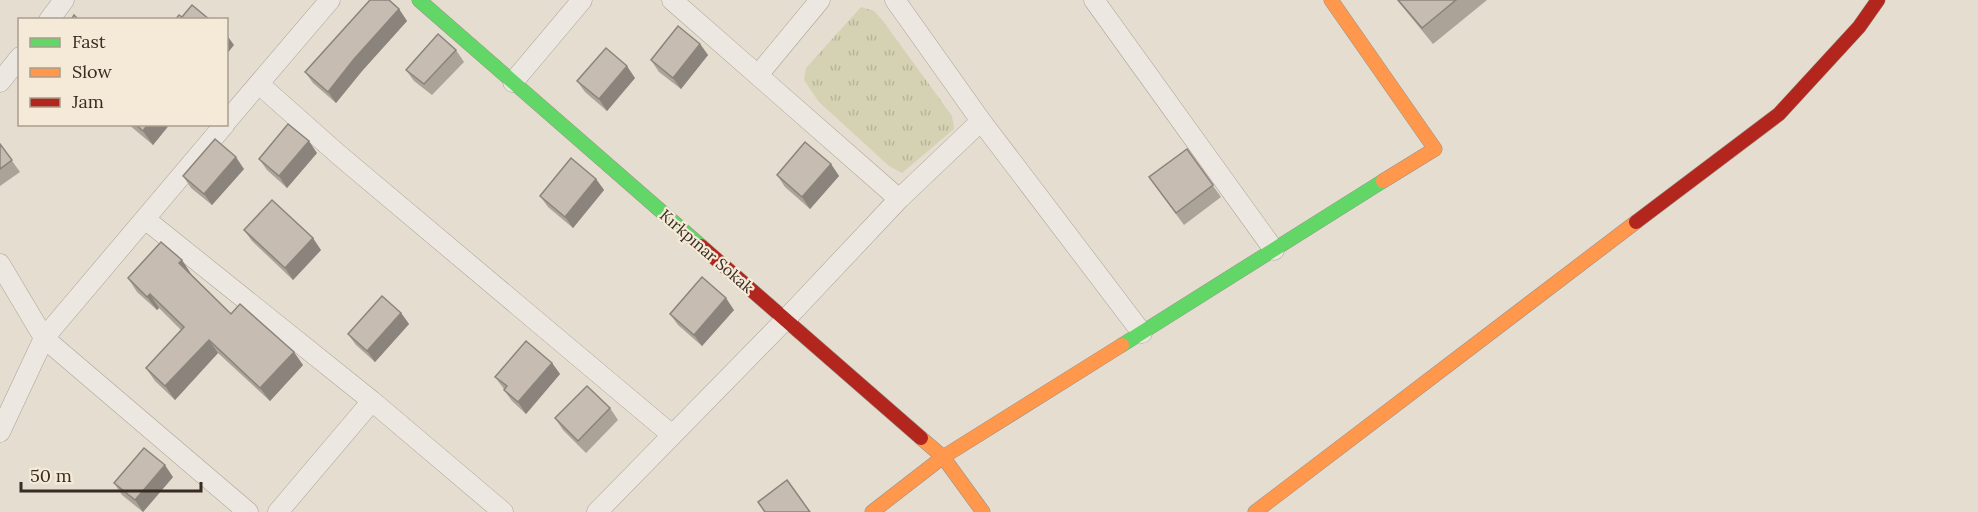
<svg xmlns="http://www.w3.org/2000/svg" width="1978" height="512" viewBox="0 0 1978 512" font-family="Lora,serif">
	<defs>
		<pattern id="park-tufts" width="24" height="20" patternUnits="userSpaceOnUse" patternTransform="scale(1.5)"><rect width="24" height="20" fill="#d4d2b3"/><path d="M3 7l-1-3M5 7V3M7 7l1-3M15 17l-1-3M17 17v-4M19 17l1-3" fill="none" stroke="#b7b49a"/></pattern>
	</defs>
	<rect width="100%" height="100%" fill="#e4ddd0"/>
	<!-- park -->
	<path fill="url(#park-tufts)" d="M 861,7 L 874,11 L 883,21 L 952,116 L 954,129 L 902,173 L 889,166 L 819,102 L 804,80 L 806,68 Z"/>
	<g fill="none" stroke-linecap="round" stroke-linejoin="round">
		<!-- street casing -->
		<g stroke="#aaa298" stroke-width="21">
			<path id="street" d="M 672,0 L 899,199
				M 895,0 L 981,121 L 1142,333
				M 1094,0 L 1274,250
				M 49,20 L 64,0
				M 758,75 L 820,0
				M 0,82 L 20,57
				M 513,82 L 582,0
				M 259,84 L 339,155 L 672,435
				M 226,122 L 330,0
				M 145,219 L 372,401 L 503,512
				M 0,264 L 44,338 L 248,512
				M 0,432 L 44,338 L 225,124
				M 278,512 L 372,401
				M 597,512 L 785,320 L 899,199 L 981,121"/>
		</g>
		<!-- fast casing -->
		<g stroke="#999288" stroke-width="15">
			<path id="fast" d="M 419,0 L 701,246
				M 1122,345 L 1383,181"/>
		</g>
		<!-- slow casing -->
		<g stroke="#999288" stroke-width="15">
			<path id="slow" d="M 1331,0 L 1435,149 L 1383,181
				M 921,438 L 943,457 L 983,512
				M 872,512 L 943,457 L 1122,345
				M 1255,512 L 1636,222"/>
		</g>
		<!-- jam casing -->
		<g stroke="#999288" stroke-width="15">
			<path id="jam" d="M 1636,222 L 1779,114 L 1859,27 L 1878,0
				M 701,246 L 921,438"/>
		</g>
		<!-- street -->
		<use href="#street" stroke="#ece8e1" stroke-width="20"/>
		<!-- fast -->
		<use href="#fast" stroke="#63d668" stroke-width="14"/>
		<!-- slow -->
		<use href="#slow" stroke="#ff974d" stroke-width="14"/>
		<!-- jam -->
		<use href="#jam" stroke="#b3261e" stroke-width="14"/>
	</g>
	<!-- wall -->
	<path fill="#aba298" d="M 1397,0 L 1487,0 L 1433,44 Z
		M 399,9 L 407,21 L 362,71 L 336,103 L 313,83 L 305,72 Z
		M 700,44 L 708,55 L 681,89 L 659,72 L 651,60 Z
		M 456,50 L 464,62 L 432,95 L 414,81 L 406,70 Z
		M 635,78 L 607,111 L 585,92 L 577,81 Z
		M 128,124 L 170,124 L 153,145 Z
		M 0,144 L 20,172 L 0,186 Z
		M 1187,149 L 1221,197 L 1184,225 L 1149,177 Z
		M 317,153 L 287,188 L 267,170 L 259,159 Z
		M 831,164 L 839,176 L 810,209 L 785,187 L 777,175 Z
		M 244,169 L 212,205 L 191,188 L 183,176 Z
		M 596,179 L 604,190 L 573,228 L 548,207 L 540,196 Z
		M 244,230 L 321,250 L 293,280 L 252,241 Z
		M 182,260 L 191,274 L 231,314 L 303,365 L 270,401 L 218,353 L 175,400 L 155,381 L 146,368 L 181,330 L 159,308 L 157,310 L 137,292 L 128,278 Z
		M 734,310 L 702,346 L 678,325 L 670,314 Z
		M 401,313 L 409,324 L 375,362 L 356,345 L 348,334 Z
		M 552,363 L 560,374 L 526,414 L 512,401 L 504,390 L 504,389 L 495,377 Z
		M 610,408 L 618,420 L 586,453 L 563,430 L 555,418 Z
		M 173,477 L 143,512 L 122,495 L 114,483 Z"/>
	<!-- shaded-wall -->
	<path fill="#8b847c" d="M 399,9 L 407,21 L 362,71 L 336,103 L 328,92 L 354,59 Z
		M 226,34 L 234,45 L 226,55 Z
		M 700,44 L 708,55 L 681,89 L 673,78 Z
		M 627,66 L 635,78 L 607,111 L 599,99 Z
		M 148,124 L 170,124 L 153,145 L 143,131 Z
		M 309,141 L 317,153 L 287,188 L 279,176 Z
		M 236,157 L 244,169 L 212,205 L 204,194 Z
		M 831,164 L 839,176 L 810,209 L 802,197 Z
		M 596,179 L 604,190 L 573,228 L 565,217 Z
		M 313,238 L 321,250 L 293,280 L 285,268 Z
		M 182,260 L 191,274 L 188,276 L 179,263 Z
		M 150,294 L 159,308 L 157,310 L 147,297 Z
		M 726,298 L 734,310 L 702,346 L 694,335 Z
		M 401,313 L 409,324 L 375,362 L 367,351 Z
		M 209,340 L 218,353 L 175,400 L 165,386 Z
		M 294,352 L 303,365 L 270,401 L 260,388 Z
		M 552,363 L 560,374 L 526,414 L 518,402 Z
		M 165,465 L 173,477 L 143,512 L 135,500 Z"/>
	<!-- building -->
	<path fill="#c7bcb1" stroke="#8b847c" stroke-width="1.5" d="M 370,0 L 389,0 L 399,9 L 354,59 L 328,92 L 305,72 Z
		M 1398,0 L 1456,0 L 1422,28 Z
		M 192,5 L 210,20 L 175,20 L 179,15 L 182,17 Z
		M 74,15 L 79,20 L 71,20 Z
		M 678,26 L 700,44 L 673,78 L 651,60 Z
		M 438,34 L 456,50 L 424,84 L 406,70 Z
		M 606,48 L 627,66 L 599,99 L 577,81 Z
		M 135,124 L 148,124 L 143,131 Z
		M 288,124 L 309,141 L 279,176 L 259,159 Z
		M 215,139 L 236,157 L 204,194 L 183,176 Z
		M 805,142 L 831,164 L 802,197 L 777,175 Z
		M 0,144 L 12,160 L 0,169 Z
		M 1187,149 L 1213,185 L 1176,213 L 1149,177 Z
		M 571,158 L 596,179 L 565,217 L 540,196 Z
		M 272,200 L 313,238 L 285,268 L 244,230 Z
		M 161,242 L 182,260 L 179,263 L 231,314 L 240,304 L 294,352 L 260,388 L 209,340 L 165,386 L 146,368 L 184,327 L 150,294 L 147,297 L 128,278 Z
		M 702,277 L 726,298 L 694,335 L 670,314 Z
		M 382,296 L 401,313 L 367,351 L 348,334 Z
		M 526,341 L 552,363 L 518,402 L 504,390 L 507,386 L 495,377 Z
		M 587,386 L 610,408 L 578,441 L 555,418 Z
		M 144,448 L 165,465 L 135,500 L 114,483 Z
		M 787,480 L 810,512 L 765,512 L 758,502 Z"/>
	<g text-anchor="middle" stroke-width="4.5" stroke-linejoin="round" paint-order="stroke">
		<!-- street labels -->
		<g font-size="16" fill="#382b21" stroke="#f4ead7">
			<text transform="translate(707 251) rotate(41)" y="6">Kırkpınar Sokak</text>
		</g>
	</g>
	<!-- legend -->
	<rect x="18" y="18" width="210" height="108" fill="#f4ead7" stroke="#a99e8e" stroke-width="1.5"/>
	<rect x="30" y="38" width="30" height="9" fill="#63d668" stroke="#a99e8e" stroke-width="1.5"/>
	<text x="72" y="48" font-size="18" fill="#382b21">Fast</text>
	<rect x="30" y="68" width="30" height="9" fill="#ff974d" stroke="#a99e8e" stroke-width="1.5"/>
	<text x="72" y="78" font-size="18" fill="#382b21">Slow</text>
	<rect x="30" y="98" width="30" height="9" fill="#b3261e" stroke="#a99e8e" stroke-width="1.5"/>
	<text x="72" y="108" font-size="18" fill="#382b21">Jam</text>
	<!-- scale -->
	<path d="M21 482v9h180v-9" fill="none" stroke="#382b21" stroke-width="3"/>
	<text x="30" y="482" font-size="18" fill="#382b21" stroke="#f4ead7" stroke-width="4.5" paint-order="stroke">50 m</text>
</svg>
